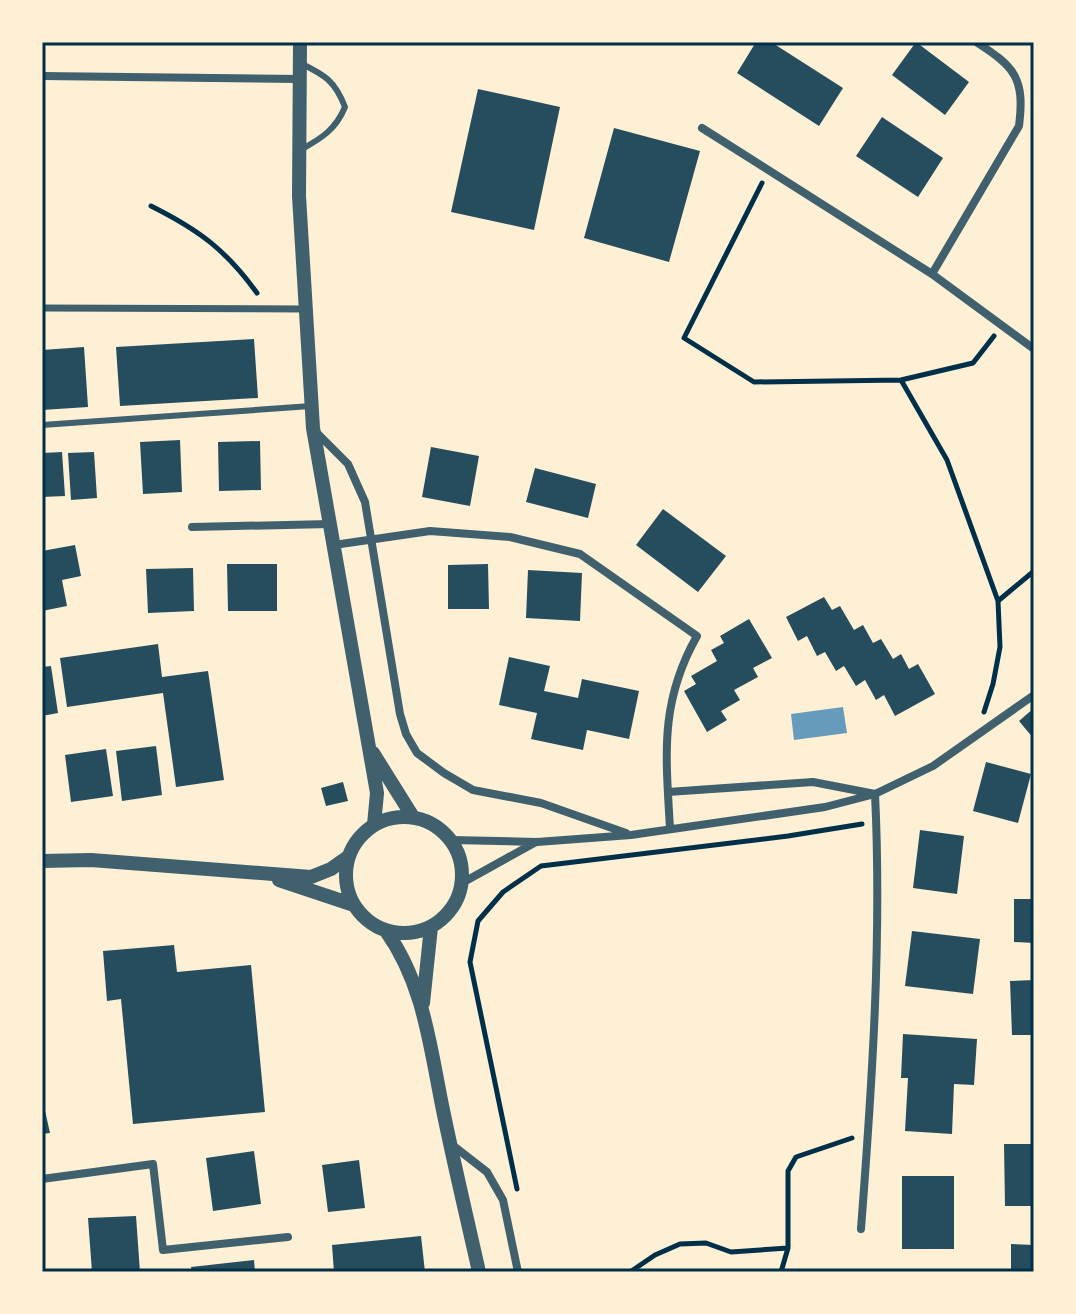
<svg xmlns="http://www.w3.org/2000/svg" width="1076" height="1314" viewBox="0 0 1076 1314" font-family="'Space Grotesk',sans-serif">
	<rect width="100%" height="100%" fill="#fdf0d5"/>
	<!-- water -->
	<path fill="#669bbc" d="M 843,707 L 847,733 L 794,740 L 791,714 Z"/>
	<!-- building -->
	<path fill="#264d5e" d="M 756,42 L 771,42 L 843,88 L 819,126 L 737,73 Z
		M 916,42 L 969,82 L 945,115 L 892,75 Z
		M 478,89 L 560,107 L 534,230 L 451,212 Z
		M 882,117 L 943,158 L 918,197 L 856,156 Z
		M 614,128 L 700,151 L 669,262 L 584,238 Z
		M 254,339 L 258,398 L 120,406 L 116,347 Z
		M 84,347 L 88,407 L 42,410 L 42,350 Z
		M 180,440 L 182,492 L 143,494 L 140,442 Z
		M 260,441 L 261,490 L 219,491 L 218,442 Z
		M 431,447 L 479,456 L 470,506 L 422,497 Z
		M 62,452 L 65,496 L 42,497 L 42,453 Z
		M 94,452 L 97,498 L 71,500 L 68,453 Z
		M 535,468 L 596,484 L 588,518 L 526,502 Z
		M 663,509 L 726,556 L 698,592 L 636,545 Z
		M 75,545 L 81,576 L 62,580 L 67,606 L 42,611 L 42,551 Z
		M 227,564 L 277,564 L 277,611 L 228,611 Z
		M 488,564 L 489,609 L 448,609 L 448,565 Z
		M 193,568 L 194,611 L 148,613 L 146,569 Z
		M 528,570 L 582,573 L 580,621 L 526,618 Z
		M 824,597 L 832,610 L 840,606 L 854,630 L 863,625 L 873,643 L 881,639 L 893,659 L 901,654 L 909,669 L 918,664 L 935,694 L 895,716 L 884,695 L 876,700 L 865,680 L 856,686 L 844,666 L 836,671 L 825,652 L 817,656 L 807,636 L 798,641 L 786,617 Z
		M 749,619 L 772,658 L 753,668 L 758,677 L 734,690 L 740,700 L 721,711 L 727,720 L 707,732 L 684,691 L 696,684 L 691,676 L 717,661 L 711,650 L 724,643 L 720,636 Z
		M 158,644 L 162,677 L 208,671 L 224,780 L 176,787 L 163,693 L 67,707 L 60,658 Z
		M 509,657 L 550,666 L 544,691 L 578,698 L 582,679 L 639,691 L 629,739 L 587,730 L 583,750 L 531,739 L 537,713 L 499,705 Z
		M 51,666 L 58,713 L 42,716 L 42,667 Z
		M 1034,708 L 1034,739 L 1019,721 Z
		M 156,746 L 162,795 L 122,801 L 116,751 Z
		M 106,749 L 113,796 L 71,802 L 65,755 Z
		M 986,762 L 1031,774 L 1018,823 L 973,811 Z
		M 343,782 L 348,801 L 326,806 L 321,788 Z
		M 920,830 L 964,836 L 957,894 L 913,888 Z
		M 1014,899 L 1034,899 L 1034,943 L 1014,942 Z
		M 912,931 L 980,939 L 973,994 L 905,986 Z
		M 174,945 L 177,972 L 251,965 L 265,1112 L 133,1124 L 121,999 L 107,1001 L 103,951 Z
		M 1034,980 L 1034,1035 L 1012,1035 L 1010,981 Z
		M 903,1034 L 977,1039 L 974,1085 L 954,1084 L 952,1134 L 905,1131 L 908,1078 L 901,1078 Z
		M 42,1097 L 50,1133 L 42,1134 Z
		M 1004,1144 L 1034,1144 L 1034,1206 L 1005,1206 Z
		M 254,1151 L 261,1204 L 213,1211 L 206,1158 Z
		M 359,1160 L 365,1208 L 328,1212 L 322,1165 Z
		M 902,1176 L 954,1176 L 954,1249 L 902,1249 Z
		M 136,1216 L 140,1272 L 92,1272 L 88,1218 Z
		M 421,1236 L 425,1272 L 334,1272 L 332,1245 Z
		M 1011,1244 L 1034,1245 L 1034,1272 L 1011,1272 Z
		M 254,1260 L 255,1272 L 192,1272 L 191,1267 Z"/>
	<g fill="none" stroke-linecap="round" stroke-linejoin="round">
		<!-- path -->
		<path stroke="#003049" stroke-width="5" d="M 762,183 L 684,338 L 754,382 L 901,380 L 947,460 L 998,601 L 1000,647 L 993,684 L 984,712
			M 151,206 C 199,230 226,250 257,293
			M 901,380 L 973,363 L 994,336
			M 998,601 L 1034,571
			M 517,1189 L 470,962 L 478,921 L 503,892 L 541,866 L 788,836 L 862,824
			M 630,1272 L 655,1255 L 680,1244 L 706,1243 L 731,1252 L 788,1248
			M 781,1272 L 788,1248 L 788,1171 L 796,1157 L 852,1138"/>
		<!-- service -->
		<path stroke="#3f606c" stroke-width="6" d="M 300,63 C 325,75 335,81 345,107 C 336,129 322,138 302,149
			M 42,425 L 311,406"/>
		<!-- pedestrian -->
		<path stroke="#3f606c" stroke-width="7" d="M 42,308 L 306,309"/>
		<!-- minor -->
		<path stroke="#3f606c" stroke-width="8" d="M 42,76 L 299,79
			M 702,128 L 932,274 L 1034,349
			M 932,274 L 1019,126 C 1025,78 1015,67 976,42
			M 314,430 L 348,464 L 365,502 L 400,714 L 406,734 L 417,753 L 444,773 L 473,790 L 541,803 L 626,833
			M 192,527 L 330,524
			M 334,545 L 430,531 L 510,537 L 580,554 L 697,636 C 659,703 666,756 670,829
			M 668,792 L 813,782 L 875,794 C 882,938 872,1085 861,1229
			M 451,840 L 537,842 L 631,835 L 825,807 L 875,794 L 933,766 L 1034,695
			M 462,883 L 536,842
			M 451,1144 L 487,1172 L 503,1200 L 518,1272
			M 42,1179 L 153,1164 L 163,1250 L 288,1237"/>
		<!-- tertiary -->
		<path stroke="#3f606c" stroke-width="14" d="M 300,42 L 299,196 L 313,428 L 377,793 L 374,825
			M 373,753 L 413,817
			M346 875a58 58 0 1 1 116 0a58 58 0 1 1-116 0Z
			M 42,861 L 91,860 L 311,877 L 331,869 L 348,857
			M 279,880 L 354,905
			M 386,931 C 424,984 430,1047 443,1110 C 454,1164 467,1218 479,1272
			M 423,1003 L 431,927"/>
	</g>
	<!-- border -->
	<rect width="1076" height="1314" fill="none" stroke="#fdf0d5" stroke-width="88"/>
	<rect x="44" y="44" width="988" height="1226" fill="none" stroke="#003049" stroke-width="3"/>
</svg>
